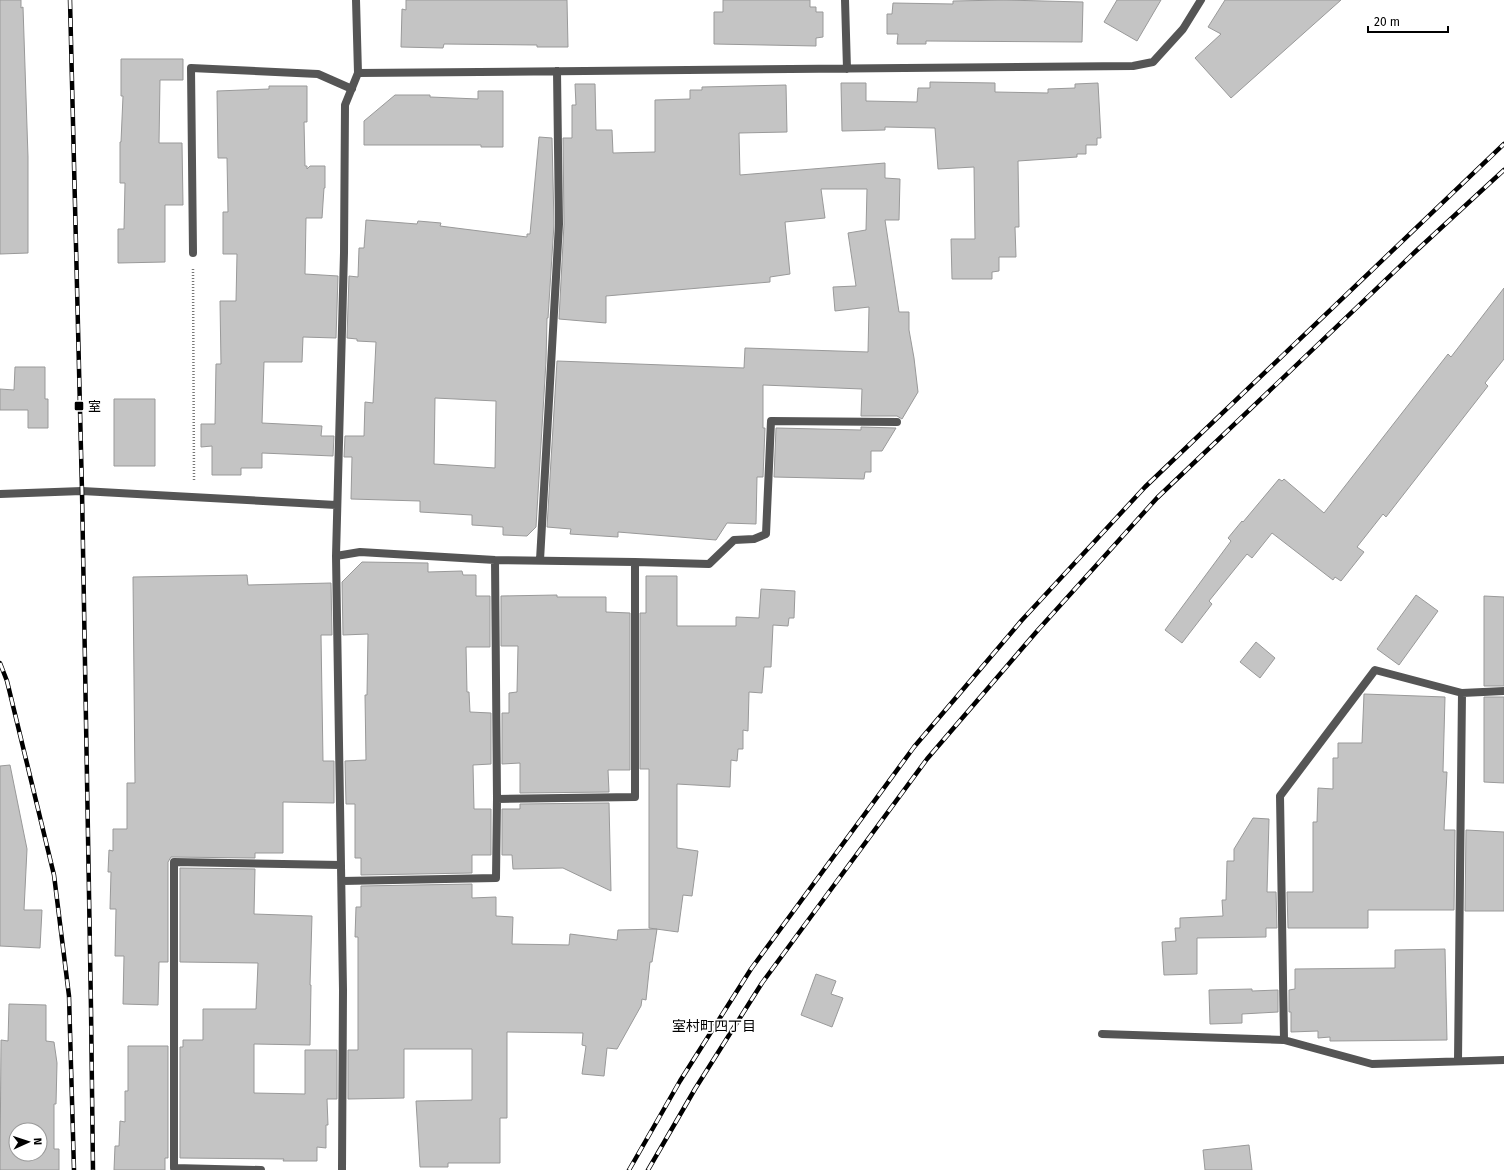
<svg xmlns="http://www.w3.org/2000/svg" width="1504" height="1170" viewBox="0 0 1504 1170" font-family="'Fira Sans','Noto Sans JP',sans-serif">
	<rect width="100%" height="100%" fill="#fff"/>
	<!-- building -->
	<path fill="#c4c4c4" stroke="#999" fill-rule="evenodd" d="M 0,0 L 21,0 L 21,8 L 23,7 L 28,157 L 28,253 L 0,254 Z
		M 406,0 L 567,0 L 568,47 L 537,47 L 537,45 L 444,44 L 443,48 L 401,47 L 402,9 L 406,10 Z
		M 723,0 L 810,0 L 810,7 L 816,7 L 816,12 L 823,12 L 823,37 L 816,38 L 816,46 L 714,44 L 714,12 L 723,12 Z
		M 1004,0 L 1083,2 L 1082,42 L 926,41 L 926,44 L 897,44 L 898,34 L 887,34 L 887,14 L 892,14 L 893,3 L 953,4 L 953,1 Z
		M 1117,0 L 1161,0 L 1137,41 L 1104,22 Z
		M 1225,0 L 1341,0 L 1231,98 L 1195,58 L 1221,34 L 1208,27 Z
		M 121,59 L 183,59 L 183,80 L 160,80 L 159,143 L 182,143 L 183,205 L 165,205 L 165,262 L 118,263 L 118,229 L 124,229 L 125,183 L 120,183 L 120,142 L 121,142 L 123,96 L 121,96 Z
		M 930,82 L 995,83 L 995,92 L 1048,93 L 1048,89 L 1075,88 L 1075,84 L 1098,83 L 1101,138 L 1097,138 L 1097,145 L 1086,145 L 1086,154 L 1077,154 L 1077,157 L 1018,161 L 1019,227 L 1015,227 L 1016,257 L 999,257 L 999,271 L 992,272 L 992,279 L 952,279 L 951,239 L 975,239 L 974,167 L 938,169 L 935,128 L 885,127 L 885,130 L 842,131 L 841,83 L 866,83 L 866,101 L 917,102 L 918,88 L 930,88 Z
		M 575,84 L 595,84 L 596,130 L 612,130 L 613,153 L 655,152 L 655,100 L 690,99 L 690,90 L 702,90 L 702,87 L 786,85 L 787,132 L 739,133 L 740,175 L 885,163 L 885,178 L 900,179 L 899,220 L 885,220 L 899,312 L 909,312 L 909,330 L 914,358 L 918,392 L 902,419 L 897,416 L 861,416 L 862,389 L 763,385 L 763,428 L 765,428 L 763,477 L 757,477 L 756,524 L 727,523 L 716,540 L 618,532 L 618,537 L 570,534 L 571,529 L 547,527 L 557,361 L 744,368 L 745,348 L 868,352 L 869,307 L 835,311 L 833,287 L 856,286 L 848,233 L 866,230 L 867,189 L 821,189 L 825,218 L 785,222 L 790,274 L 770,277 L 770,282 L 606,296 L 606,323 L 559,319 L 564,224 L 563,138 L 572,138 L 572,105 L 576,105 Z
		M 269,86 L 307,86 L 307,122 L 304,122 L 305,166 L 307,166 L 307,169 L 310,166 L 325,166 L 325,188 L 324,188 L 322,218 L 306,218 L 305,274 L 338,276 L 336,338 L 303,337 L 302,362 L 264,362 L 262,423 L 322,426 L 321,436 L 334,436 L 333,456 L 262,453 L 262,468 L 241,468 L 241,475 L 212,475 L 212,446 L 201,447 L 201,424 L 215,424 L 216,364 L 221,364 L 220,301 L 236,301 L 237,254 L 223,254 L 223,212 L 228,212 L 227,158 L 218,158 L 217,91 L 269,89 Z
		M 478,91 L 503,91 L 503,147 L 481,147 L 481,145 L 364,145 L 364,121 L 395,95 L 430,95 L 430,97 L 478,99 Z
		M 539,137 L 552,138 L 554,224 L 548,318 L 547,318 L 546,361 L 536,527 L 527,536 L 503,535 L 503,527 L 472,525 L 472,515 L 420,512 L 420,501 L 351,499 L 352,457 L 344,457 L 345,436 L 364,436 L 365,402 L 373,403 L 376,342 L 357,341 L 357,339 L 347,338 L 349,276 L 358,277 L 359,248 L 364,248 L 366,220 L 417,224 L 418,221 L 441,223 L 440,226 L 527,237 L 527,234 L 530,234 ZM 435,398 L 496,401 L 495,468 L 434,464 Z
		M 1504,288 L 1504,359 L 1485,383 L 1488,386 L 1386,517 L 1383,514 L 1357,547 L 1364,552 L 1341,581 L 1335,577 L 1333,580 L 1272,533 L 1252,558 L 1247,554 L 1209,601 L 1212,604 L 1182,643 L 1165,630 L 1231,541 L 1228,538 L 1242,521 L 1243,522 L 1279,479 L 1282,481 L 1284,479 L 1324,513 L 1448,354 L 1451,357 Z
		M 15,367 L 45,367 L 45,399 L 48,399 L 48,428 L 28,428 L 28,410 L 0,410 L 0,389 L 14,390 Z
		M 114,399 L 155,399 L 155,466 L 114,466 Z
		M 861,427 L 896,428 L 882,451 L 871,451 L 871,472 L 865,472 L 864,479 L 774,477 L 776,428 L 861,430 Z
		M 362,562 L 428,563 L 428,572 L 462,571 L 463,575 L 476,575 L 476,596 L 490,596 L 490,647 L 466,647 L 467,692 L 469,692 L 470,712 L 491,713 L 491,764 L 473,765 L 474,809 L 491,809 L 491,855 L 472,855 L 472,873 L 361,875 L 361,858 L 355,858 L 355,804 L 346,804 L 345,761 L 366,760 L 365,695 L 367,695 L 368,634 L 343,635 L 342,582 Z
		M 247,575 L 248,585 L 331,583 L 332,635 L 321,635 L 323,761 L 334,761 L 334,803 L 283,802 L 283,853 L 255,853 L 255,858 L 171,857 L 168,862 L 168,962 L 159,962 L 158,1005 L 123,1004 L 124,956 L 115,956 L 116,909 L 110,909 L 111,872 L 108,872 L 109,850 L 113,851 L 113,829 L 127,829 L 127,783 L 135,783 L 133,577 Z
		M 646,576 L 677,576 L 677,626 L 736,626 L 736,617 L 759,618 L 761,589 L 795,591 L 794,618 L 789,618 L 788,626 L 773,625 L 771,667 L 764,667 L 762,693 L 749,692 L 748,731 L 743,730 L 743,749 L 738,749 L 737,761 L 731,760 L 730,787 L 677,784 L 677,848 L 698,851 L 692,896 L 683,895 L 678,932 L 649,928 L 649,769 L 640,769 L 640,613 L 646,613 Z
		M 557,595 L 557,597 L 606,597 L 606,612 L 630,613 L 630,770 L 608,770 L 609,792 L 520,793 L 520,763 L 502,764 L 502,713 L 509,713 L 509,693 L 517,692 L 518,646 L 501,646 L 501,596 Z
		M 1416,595 L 1438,611 L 1399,665 L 1377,649 Z
		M 1484,596 L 1504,597 L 1504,686 L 1484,686 Z
		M 1256,642 L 1275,658 L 1260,678 L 1240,662 Z
		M 1364,694 L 1445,697 L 1443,772 L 1447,772 L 1444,830 L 1455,830 L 1454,910 L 1368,910 L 1368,928 L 1288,928 L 1287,892 L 1313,892 L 1313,822 L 1317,822 L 1318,788 L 1333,789 L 1333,758 L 1338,758 L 1338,743 L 1362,743 Z
		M 1484,697 L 1504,697 L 1504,783 L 1484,782 Z
		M 10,765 L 27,849 L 24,910 L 42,910 L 40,948 L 0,946 L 0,766 Z
		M 609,803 L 611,891 L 563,868 L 513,869 L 512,855 L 502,855 L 502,809 L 520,809 L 520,804 Z
		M 1253,818 L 1269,819 L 1267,892 L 1276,892 L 1277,928 L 1266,928 L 1266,937 L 1197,938 L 1197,974 L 1164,975 L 1162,942 L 1176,941 L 1175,928 L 1180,928 L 1180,918 L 1223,916 L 1222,900 L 1226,900 L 1227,861 L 1234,861 L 1234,849 Z
		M 1466,830 L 1504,832 L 1504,911 L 1465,911 Z
		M 180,868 L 255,869 L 254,914 L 312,916 L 310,985 L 311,985 L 310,1045 L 254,1044 L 254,1093 L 305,1094 L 305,1050 L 337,1050 L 337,1099 L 327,1099 L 328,1125 L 326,1125 L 326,1148 L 317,1147 L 317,1161 L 283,1161 L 284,1159 L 180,1158 L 180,1047 L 183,1047 L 183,1040 L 203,1040 L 203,1009 L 256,1009 L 258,963 L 180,962 Z
		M 472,884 L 472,898 L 496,897 L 496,916 L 513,917 L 512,944 L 569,945 L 570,934 L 617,940 L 618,930 L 657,929 L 652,962 L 650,962 L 646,1000 L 642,999 L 641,1006 L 617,1049 L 607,1048 L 604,1076 L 582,1074 L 586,1046 L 582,1045 L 583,1033 L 507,1032 L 507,1118 L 500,1118 L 500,1163 L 448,1163 L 448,1167 L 420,1167 L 416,1101 L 472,1100 L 472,1049 L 404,1049 L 404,1098 L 348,1099 L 348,1050 L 358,1050 L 358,937 L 355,937 L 356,907 L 361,907 L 361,886 Z
		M 1445,949 L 1447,1040 L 1330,1041 L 1330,1037 L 1318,1038 L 1318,1031 L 1291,1032 L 1291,1012 L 1289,1012 L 1289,990 L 1295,989 L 1295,969 L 1395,968 L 1395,950 Z
		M 816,974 L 836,981 L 831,994 L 843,998 L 832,1027 L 801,1015 Z
		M 1252,989 L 1252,991 L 1278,990 L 1278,1012 L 1242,1014 L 1242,1023 L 1210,1024 L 1209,990 Z
		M 9,1004 L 46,1005 L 46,1041 L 54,1042 L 57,1063 L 56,1104 L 54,1104 L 54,1149 L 59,1149 L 59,1170 L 0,1170 L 1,1040 L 8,1041 ZM 16,1130 L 40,1130 L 40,1154 L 16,1154 Z
		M 128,1046 L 168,1046 L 168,1158 L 165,1158 L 165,1170 L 114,1170 L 115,1146 L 119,1146 L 120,1121 L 125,1122 L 125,1091 L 128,1091 Z
		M 1249,1145 L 1252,1170 L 1205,1170 L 1203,1150 Z"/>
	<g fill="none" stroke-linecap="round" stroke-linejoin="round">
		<!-- path -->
		<path stroke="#777" stroke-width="2.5" stroke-dasharray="1 2" stroke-linecap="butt" d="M 193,269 L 194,480"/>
		<!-- lane -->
		<path stroke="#555" stroke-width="8" d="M 1102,1034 L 1284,1040"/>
		<!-- street -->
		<path stroke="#555" stroke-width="8" d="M 356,0 L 358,73
			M 845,0 L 847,69
			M 193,253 L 191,68 L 318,74 L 352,89
			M 0,494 L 82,491 L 336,505
			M 336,556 L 360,552 L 495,560 L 635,562 L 635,797 L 497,799
			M 540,560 L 559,224 L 557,71
			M 635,562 L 709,564 L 734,540 L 754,539 L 766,534 L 771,421 L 897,422
			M 1504,691 L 1462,693 L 1375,670 L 1280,796 L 1284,1040 L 1372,1064 L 1504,1060
			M 342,881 L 496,878 L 497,799 L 495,560
			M 1458,1061 L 1462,693
			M 261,1170 L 174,1168 L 174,862 L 341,865
			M 342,1170 L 343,990 L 336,556 L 344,253 L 345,105 L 358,73 L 1133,66 L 1153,62 L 1183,29 L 1201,0"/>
		<!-- rail casing -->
		<g stroke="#000" stroke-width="4.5">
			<path id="rail" d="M 70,0 L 82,491 L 91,1008 L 93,1170
				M 0,663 L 7,681 L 54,875 L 69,996 L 74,1170
				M 629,1170 L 680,1081 L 751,969 L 914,747 L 1022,620 L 1145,487 L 1504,144
				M 648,1170 L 695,1089 L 762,983 L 927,759 L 1038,630 L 1157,498 L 1416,251 L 1504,170"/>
		</g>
		<!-- rail -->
		<use href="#rail" stroke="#fff" stroke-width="3" stroke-dasharray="9" stroke-linecap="butt"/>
	</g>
	<!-- markers -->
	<rect fill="#000" stroke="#fff" stroke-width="1.5" x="74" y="401" width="10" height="10" rx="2"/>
	<g text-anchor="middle" stroke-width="3.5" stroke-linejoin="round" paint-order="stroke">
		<!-- poi labels -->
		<g font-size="13" fill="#000" stroke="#fff" text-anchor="start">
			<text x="88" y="411">室</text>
		</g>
		<!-- neighbourhood labels -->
		<g font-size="14" fill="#000" stroke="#fff">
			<text x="714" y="1031">室村町四丁目</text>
		</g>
	</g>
	<!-- north arrow -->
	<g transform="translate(28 1142) rotate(87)"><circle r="19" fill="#ffffff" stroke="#999999"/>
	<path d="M0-3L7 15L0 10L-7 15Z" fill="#000000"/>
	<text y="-6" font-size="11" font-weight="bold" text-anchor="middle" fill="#000000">N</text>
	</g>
	<!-- scale -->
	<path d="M1368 26v6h80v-6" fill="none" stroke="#000000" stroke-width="2"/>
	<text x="1374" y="26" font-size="12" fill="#000000" stroke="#ffffff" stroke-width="3" paint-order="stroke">20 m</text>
</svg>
